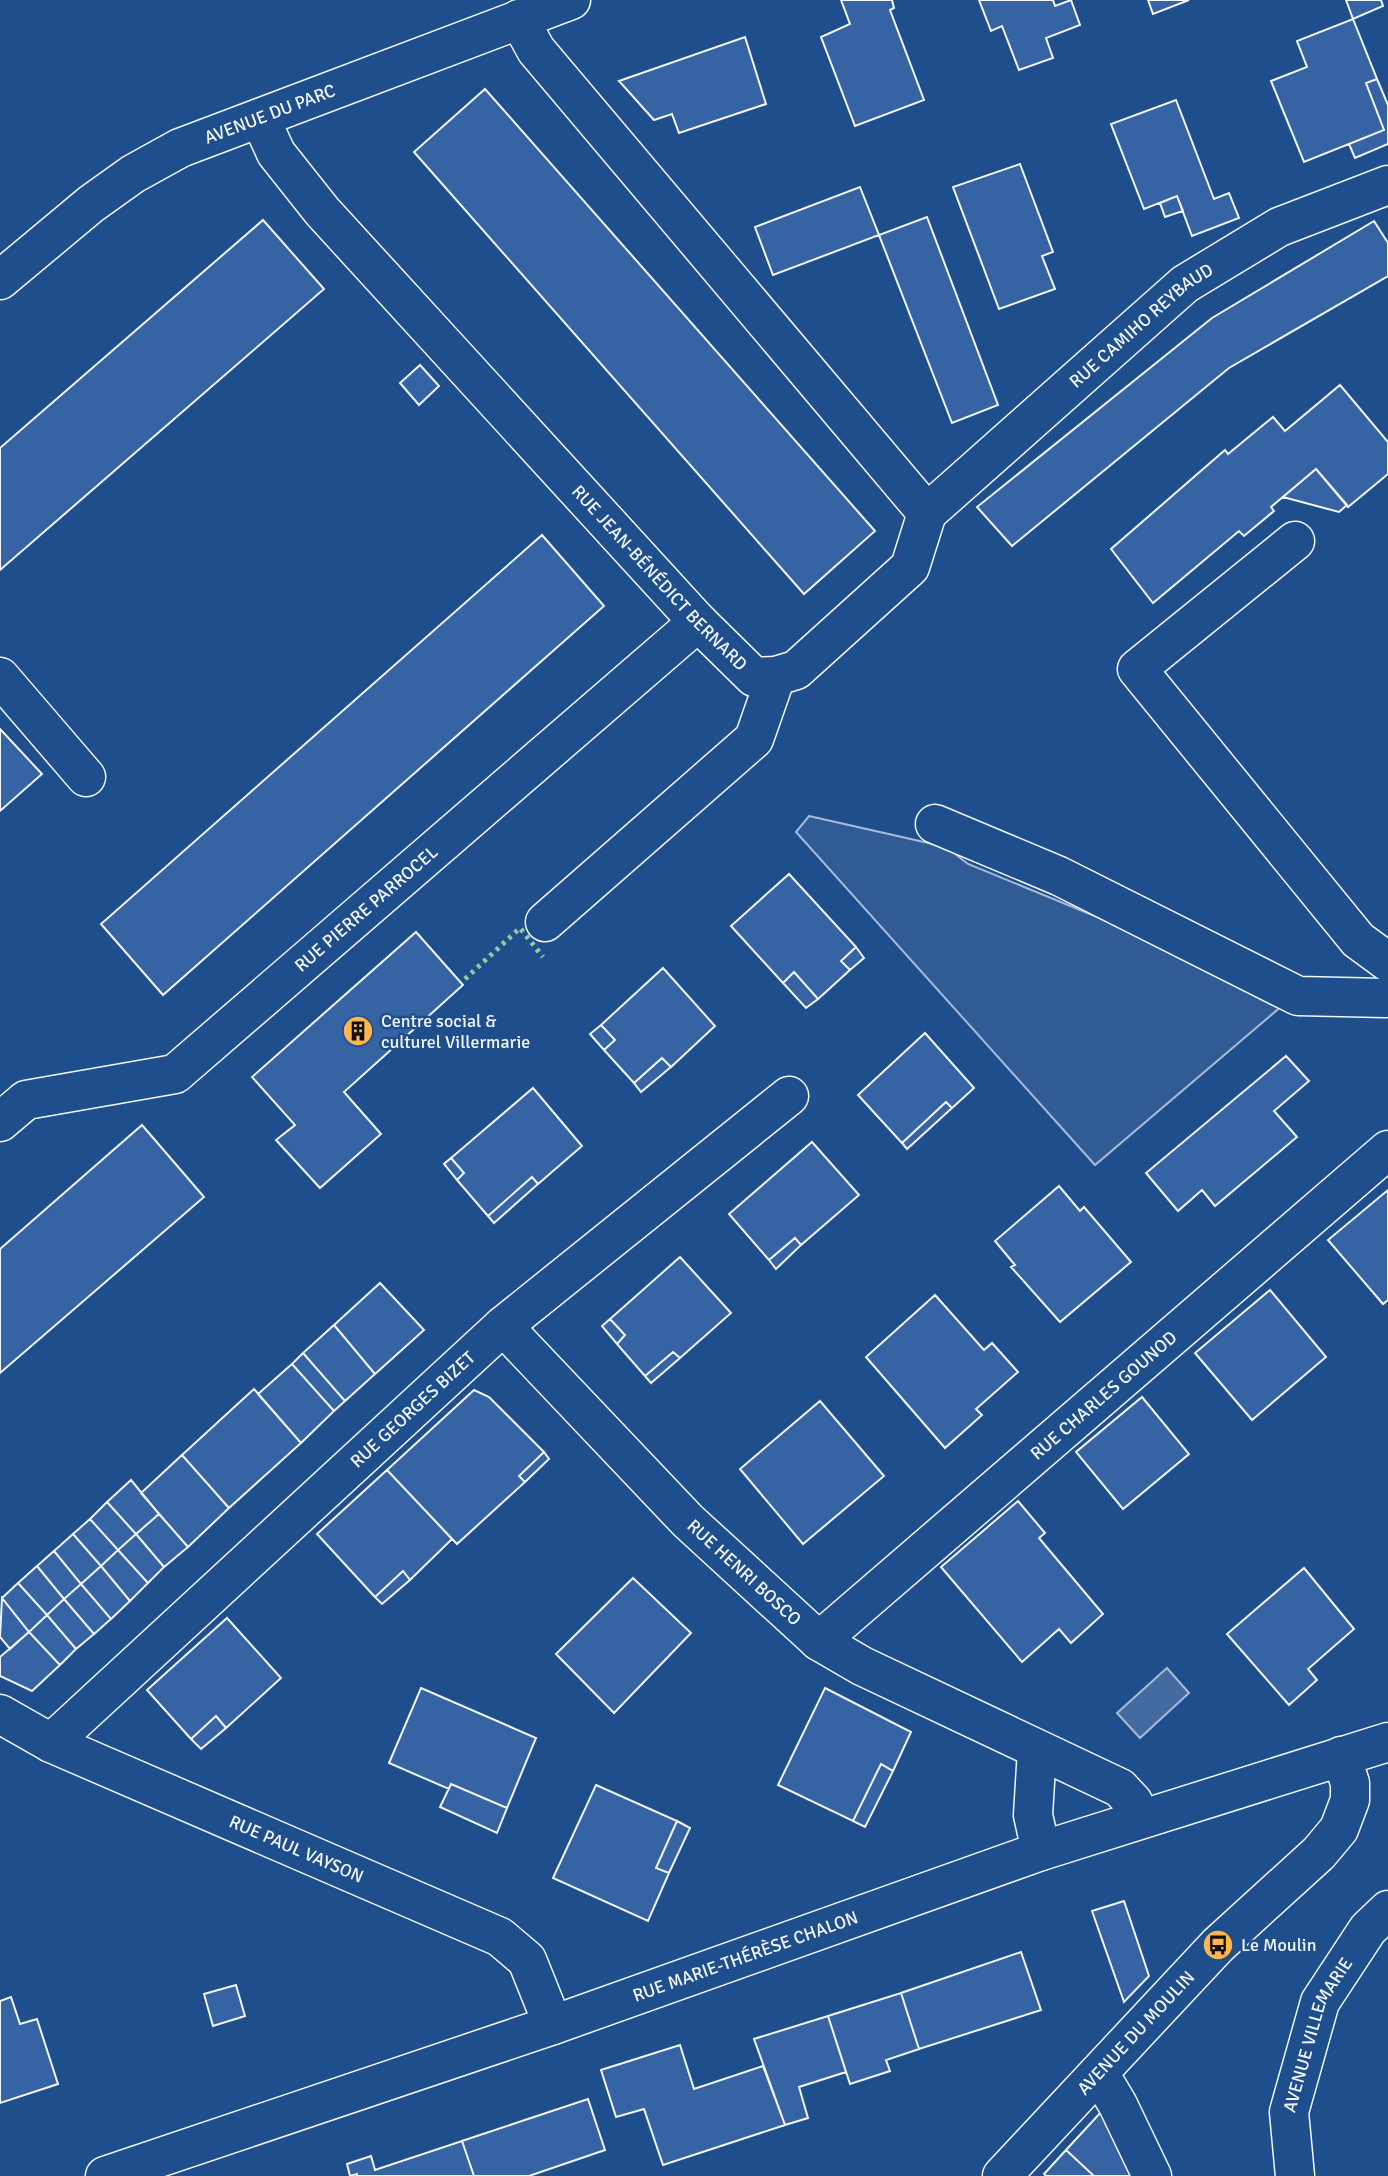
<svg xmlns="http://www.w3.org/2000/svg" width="1388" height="2176" viewBox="0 0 1388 2176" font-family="Signika,sans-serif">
	<rect width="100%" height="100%" fill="#1f4e8c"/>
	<!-- built -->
	<path fill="#305b95" stroke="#a8bbd7" stroke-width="2" d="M 809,816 L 946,847 L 968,864 L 1102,919 L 1283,1005 L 1095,1165 L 796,832 Z"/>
	<!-- water -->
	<path fill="#446ba0" stroke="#a8bbd7" stroke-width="2" d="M 1167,1668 L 1189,1693 L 1140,1738 L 1117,1713 Z"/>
	<!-- building -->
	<path fill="#3563a3" stroke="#f2f6ff" stroke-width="2" d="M 841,0 L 892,0 L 894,8 L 890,10 L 924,100 L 855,126 L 821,37 L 850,24 Z
		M 979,0 L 1053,0 L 1055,6 L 1071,0 L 1080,25 L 1046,38 L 1053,58 L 1019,70 L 1002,26 L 991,31 Z
		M 1148,0 L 1189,0 L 1153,14 Z
		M 1346,0 L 1381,0 L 1383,6 L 1353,19 Z
		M 1353,19 L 1377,79 L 1366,83 L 1384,130 L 1304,162 L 1271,81 L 1307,67 L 1297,41 Z
		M 745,37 L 766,104 L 679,133 L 672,114 L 654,120 L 619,81 Z
		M 1377,79 L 1388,105 L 1388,144 L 1355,158 L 1349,144 L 1384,130 L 1366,83 Z
		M 485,89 L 875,531 L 804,594 L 414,152 Z
		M 1176,100 L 1214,199 L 1229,193 L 1239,218 L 1192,236 L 1177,196 L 1144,209 L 1111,124 Z
		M 1020,164 L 1053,252 L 1042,256 L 1055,289 L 999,309 L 953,187 Z
		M 860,187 L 879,235 L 773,275 L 755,227 Z
		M 1177,196 L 1183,211 L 1165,217 L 1160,203 Z
		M 927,217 L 998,405 L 952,423 L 879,235 Z
		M 263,220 L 324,289 L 0,570 L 0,448 Z
		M 1374,221 L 1388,243 L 1388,276 L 1229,368 L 1012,546 L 977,507 L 1212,318 Z
		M 420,365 L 439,386 L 419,405 L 400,383 Z
		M 1340,385 L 1388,442 L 1388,474 L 1348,507 L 1316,469 L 1271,507 L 1274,511 L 1244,536 L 1239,531 L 1153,603 L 1111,549 L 1225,450 L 1228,454 L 1273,417 L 1285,431 Z
		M 1316,469 L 1347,505 L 1339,512 L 1283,497 Z
		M 542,535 L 604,606 L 163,995 L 101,924 Z
		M 0,729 L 42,774 L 0,811 Z
		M 789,874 L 856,947 L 841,961 L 850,970 L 818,999 L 794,972 L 783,983 L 731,926 Z
		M 416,932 L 463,985 L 344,1092 L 381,1134 L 320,1188 L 276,1140 L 295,1125 L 252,1077 Z
		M 856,947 L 864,958 L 850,970 L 841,961 Z
		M 663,968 L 715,1026 L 671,1067 L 662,1058 L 634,1083 L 604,1050 L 615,1040 L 601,1025 Z
		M 794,972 L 818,999 L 806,1008 L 783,983 Z
		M 601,1025 L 615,1040 L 604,1050 L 590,1034 Z
		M 925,1033 L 974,1088 L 952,1108 L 946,1102 L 902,1143 L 858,1095 Z
		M 1286,1056 L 1309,1081 L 1274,1111 L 1297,1137 L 1215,1206 L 1202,1190 L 1178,1211 L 1146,1173 Z
		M 662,1058 L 671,1067 L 641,1092 L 634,1083 Z
		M 533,1088 L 582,1146 L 538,1184 L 532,1177 L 488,1216 L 457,1180 L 464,1173 L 451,1158 Z
		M 946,1102 L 952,1108 L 907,1149 L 902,1143 Z
		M 142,1125 L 204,1197 L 0,1373 L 0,1249 Z
		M 812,1142 L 859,1195 L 801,1245 L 795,1238 L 769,1260 L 729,1214 Z
		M 451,1158 L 464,1173 L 457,1180 L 444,1164 Z
		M 532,1177 L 538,1184 L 494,1223 L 488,1216 Z
		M 1059,1186 L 1080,1211 L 1084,1207 L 1131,1262 L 1060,1322 L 1011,1267 L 1015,1265 L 995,1241 Z
		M 1388,1190 L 1388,1300 L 1383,1304 L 1328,1240 Z
		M 795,1238 L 801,1245 L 776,1269 L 769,1260 Z
		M 680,1257 L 731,1313 L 680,1358 L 673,1352 L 645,1376 L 617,1344 L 625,1335 L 610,1319 Z
		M 380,1283 L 424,1330 L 375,1374 L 334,1325 Z
		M 1270,1290 L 1326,1357 L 1252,1420 L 1195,1353 Z
		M 935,1295 L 984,1350 L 992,1343 L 1018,1372 L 976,1409 L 982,1415 L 945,1448 L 866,1357 Z
		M 610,1319 L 625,1335 L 617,1344 L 602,1326 Z
		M 334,1325 L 375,1374 L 345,1401 L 303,1353 Z
		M 673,1352 L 680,1358 L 651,1383 L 645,1376 Z
		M 303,1353 L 345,1401 L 334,1411 L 292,1364 Z
		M 292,1364 L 334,1411 L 301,1443 L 258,1394 Z
		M 254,1389 L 301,1443 L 229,1508 L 182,1455 Z
		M 474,1390 L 489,1397 L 544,1452 L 519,1476 L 525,1482 L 457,1544 L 387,1470 Z
		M 1142,1397 L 1189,1454 L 1123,1509 L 1076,1452 Z
		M 820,1401 L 884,1476 L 803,1544 L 740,1469 Z
		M 544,1452 L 549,1459 L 525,1482 L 519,1476 Z
		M 182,1455 L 229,1508 L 188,1547 L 141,1493 Z
		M 387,1470 L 452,1539 L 410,1580 L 403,1571 L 375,1597 L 317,1534 Z
		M 131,1480 L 159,1514 L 136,1534 L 107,1502 Z
		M 1018,1501 L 1045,1533 L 1039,1538 L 1103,1614 L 1071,1643 L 1059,1629 L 1022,1662 L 941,1567 Z
		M 107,1502 L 136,1534 L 118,1550 L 90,1519 Z
		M 159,1514 L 188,1547 L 164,1567 L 136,1534 Z
		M 90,1519 L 118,1550 L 101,1566 L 73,1534 Z
		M 73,1534 L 101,1566 L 81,1584 L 54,1551 Z
		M 136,1534 L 164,1567 L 148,1583 L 118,1550 Z
		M 118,1550 L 148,1583 L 130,1601 L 101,1566 Z
		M 54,1551 L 81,1584 L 64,1599 L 37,1566 Z
		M 37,1566 L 64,1599 L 47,1615 L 18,1583 Z
		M 101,1566 L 130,1601 L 111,1619 L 81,1584 Z
		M 1304,1568 L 1354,1629 L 1308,1669 L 1317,1680 L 1289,1705 L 1227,1634 Z
		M 403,1571 L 410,1580 L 382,1604 L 375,1597 Z
		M 633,1578 L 691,1633 L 614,1713 L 556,1654 Z
		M 18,1583 L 47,1615 L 29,1632 L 2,1598 Z
		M 81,1584 L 111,1619 L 94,1634 L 64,1599 Z
		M 2,1598 L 29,1632 L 10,1649 L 0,1637 Z
		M 64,1599 L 94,1634 L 76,1649 L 47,1615 Z
		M 47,1615 L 76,1649 L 60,1665 L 29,1632 Z
		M 227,1618 L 281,1678 L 226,1728 L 216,1716 L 191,1739 L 147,1690 Z
		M 29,1632 L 60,1665 L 32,1691 L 0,1676 L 0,1657 Z
		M 421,1688 L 536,1738 L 507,1808 L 451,1784 L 449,1789 L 389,1763 Z
		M 825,1688 L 911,1732 L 893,1771 L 881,1764 L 853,1821 L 778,1785 Z
		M 216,1716 L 226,1728 L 201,1749 L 191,1739 Z
		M 881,1764 L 893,1771 L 865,1827 L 853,1821 Z
		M 451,1784 L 507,1808 L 497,1833 L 440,1807 Z
		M 596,1785 L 677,1821 L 656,1868 L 669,1873 L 648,1921 L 553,1878 Z
		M 677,1821 L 690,1828 L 669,1873 L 656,1868 Z
		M 1124,1901 L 1149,1976 L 1124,2002 L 1092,1911 Z
		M 1021,1952 L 1041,2010 L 919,2049 L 901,1993 Z
		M 236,1985 L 245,2016 L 213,2026 L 204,1994 Z
		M 901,1993 L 919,2049 L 886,2060 L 890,2071 L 850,2084 L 828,2016 Z
		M 11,1997 L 20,2024 L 37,2019 L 58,2084 L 0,2103 L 0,2001 Z
		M 828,2016 L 846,2072 L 799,2087 L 808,2118 L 785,2125 L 754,2039 Z
		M 680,2045 L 694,2089 L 763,2066 L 785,2125 L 663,2165 L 644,2109 L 616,2117 L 601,2070 Z
		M 588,2099 L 605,2150 L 529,2176 L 474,2176 L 462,2141 Z
		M 1102,2111 L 1135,2176 L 1094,2176 L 1066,2150 Z
		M 462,2141 L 474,2176 L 357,2176 L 357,2174 L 350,2176 L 347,2164 L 371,2156 L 375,2170 Z
		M 1066,2150 L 1094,2176 L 1046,2176 L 1044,2174 Z"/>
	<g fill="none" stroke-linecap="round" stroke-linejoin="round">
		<!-- minor casing -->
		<g stroke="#f2f6ff" stroke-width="41">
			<g id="minor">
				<path id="s1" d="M 260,118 L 276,153 L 322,211 L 698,622 L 754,677 L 776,676 L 796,670 L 910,567 L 927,513 L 536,50 L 519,19"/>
				<path id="s2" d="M 0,280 L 91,204 L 133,174 L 180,148 L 571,0"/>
				<path id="s3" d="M 927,513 L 1185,284 L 1279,227 L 1388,185"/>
				<path d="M 1295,541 L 1137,669 L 1358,940 L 1388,962"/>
				<path d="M 0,677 L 86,777"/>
				<path d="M 935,824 L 1059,876 L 1298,996 L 1385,998"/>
				<path d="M 545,922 L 754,739 L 776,676"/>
				<path id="s4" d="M 0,1122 L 26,1100 L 175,1074 L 698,622"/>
				<path id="s5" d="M 503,1326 L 688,1521 L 819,1641 L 862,1666 L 1120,1788 L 1133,1802 L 1141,1818"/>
				<path id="s6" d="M 819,1641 L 1388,1150"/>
				<path id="s7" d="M 0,1714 L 51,1743 L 500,1937 L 527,1960 L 553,2025"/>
				<path id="s8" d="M 51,1743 L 503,1326 L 789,1096"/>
				<path d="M 1037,1750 L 1033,1815 L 1041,1851"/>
				<path d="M 1099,2073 L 1118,2105 L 1152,2176"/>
				<path id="s9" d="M 105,2176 L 553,2025 L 1041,1851 L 1388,1742"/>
				<path id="s10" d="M 1002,2176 L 1218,1945 L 1319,1853 L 1339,1829 L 1350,1800 L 1350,1783 L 1341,1756"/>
				<path id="s11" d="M 1295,2176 L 1289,2112 L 1320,2002 L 1368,1929 L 1388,1910"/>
			</g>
		</g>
		<!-- minor -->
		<use href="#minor" stroke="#1f4e8c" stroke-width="38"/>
		<!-- hedge -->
		<path stroke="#97c8a6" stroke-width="5" stroke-dasharray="3.5 5" stroke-linecap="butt" d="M 465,979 L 520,928 L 543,957"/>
	</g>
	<!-- icons -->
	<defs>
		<g id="building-disc" transform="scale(1.575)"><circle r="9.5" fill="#ffb74d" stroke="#1f4e8c"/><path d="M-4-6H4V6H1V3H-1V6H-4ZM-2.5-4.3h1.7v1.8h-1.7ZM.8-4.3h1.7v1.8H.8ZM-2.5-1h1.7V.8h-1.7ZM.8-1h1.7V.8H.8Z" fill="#111"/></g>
		<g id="bus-disc" transform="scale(1.575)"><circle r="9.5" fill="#ffb74d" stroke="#1f4e8c"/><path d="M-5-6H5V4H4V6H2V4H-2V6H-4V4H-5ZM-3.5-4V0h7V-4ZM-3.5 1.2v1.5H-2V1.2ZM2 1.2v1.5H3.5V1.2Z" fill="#111"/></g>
	</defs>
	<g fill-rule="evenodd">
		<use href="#building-disc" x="358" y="1031"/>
		<use href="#bus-disc" x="1218" y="1945"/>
	</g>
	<g text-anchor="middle" stroke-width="5" stroke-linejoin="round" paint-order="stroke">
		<!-- street labels -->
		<g font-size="18" fill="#f2f6ff" stroke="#1f4e8c">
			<text dy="6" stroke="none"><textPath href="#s2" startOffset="320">AVENUE DU PARC</textPath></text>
			<text dy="6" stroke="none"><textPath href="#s3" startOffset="285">RUE CAMIHO REYBAUD</textPath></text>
			<text dy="6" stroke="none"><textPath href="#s1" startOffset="611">RUE JEAN-BÉNÉDICT BERNARD</textPath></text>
			<text dy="6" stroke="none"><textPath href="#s4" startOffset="438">RUE PIERRE PARROCEL</textPath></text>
			<text dy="6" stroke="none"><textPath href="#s6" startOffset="376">RUE CHARLES GOUNOD</textPath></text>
			<text dy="6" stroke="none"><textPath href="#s8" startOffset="492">RUE GEORGES BIZET</textPath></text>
			<text dy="6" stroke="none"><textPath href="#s5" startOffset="345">RUE HENRI BOSCO</textPath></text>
			<text dy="6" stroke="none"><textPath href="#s7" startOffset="326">RUE PAUL VAYSON</textPath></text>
			<text dy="6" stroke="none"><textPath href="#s9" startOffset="677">RUE MARIE-THÉRÈSE CHALON</textPath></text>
			<text dy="6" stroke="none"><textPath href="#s10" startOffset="196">AVENUE DU MOULIN</textPath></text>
			<text dy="6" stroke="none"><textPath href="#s11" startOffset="147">AVENUE VILLEMARIE</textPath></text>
		</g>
		<!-- poi labels -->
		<g font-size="18" fill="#f2f6ff" stroke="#1f4e8c" text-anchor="start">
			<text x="381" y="1027">Centre social &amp;<tspan x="381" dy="21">culturel Villermarie</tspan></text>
			<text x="1241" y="1951">Le Moulin</text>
		</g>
	</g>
</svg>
